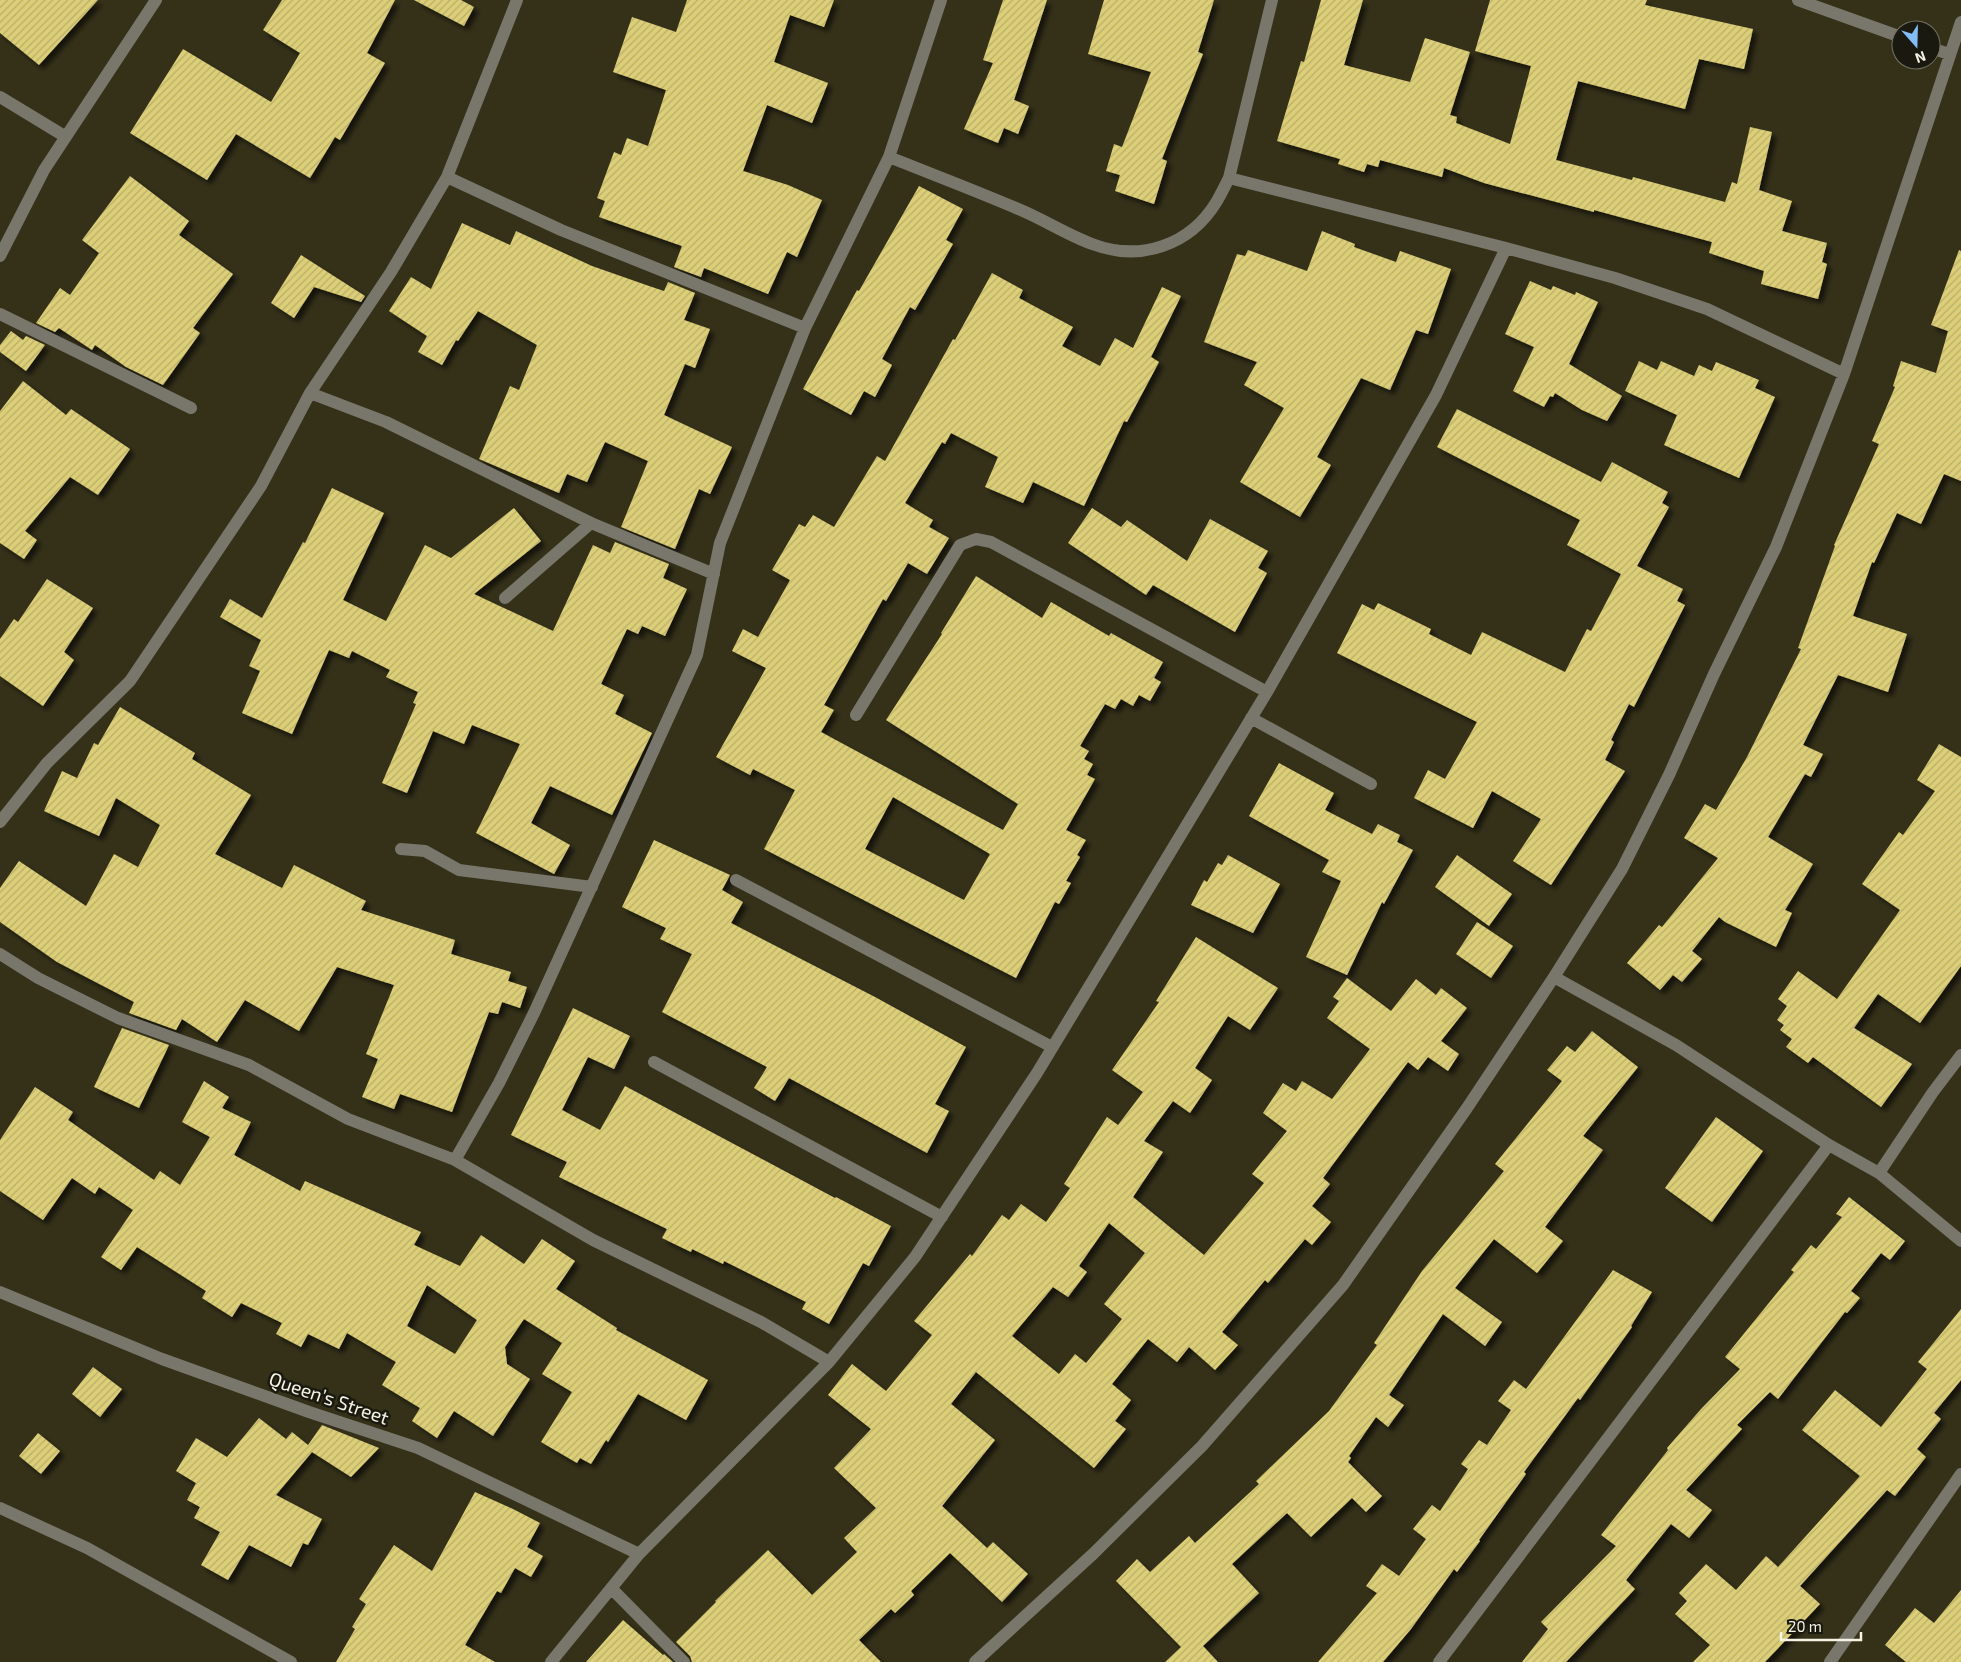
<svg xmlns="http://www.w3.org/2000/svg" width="1961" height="1662" viewBox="0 0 1961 1662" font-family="'Exo 2',sans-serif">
	<defs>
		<pattern id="building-hatch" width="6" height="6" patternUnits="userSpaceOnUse" patternTransform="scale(1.25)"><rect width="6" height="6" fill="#ddcf77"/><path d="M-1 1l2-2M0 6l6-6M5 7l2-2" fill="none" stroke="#b8ae6a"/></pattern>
		<filter id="shadow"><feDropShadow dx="4.5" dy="4.5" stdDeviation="2.5" flood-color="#0009"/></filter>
	</defs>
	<rect width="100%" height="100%" fill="#353119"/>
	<!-- building -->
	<path fill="url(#building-hatch)" fill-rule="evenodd" filter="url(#shadow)" d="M 0,0 L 98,0 L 39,65 L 0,33 Z
		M 282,0 L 395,0 L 367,53 L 385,63 L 340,140 L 335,137 L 310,178 L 236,134 L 207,180 L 130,133 L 183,49 L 271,102 L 300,53 L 263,30 Z
		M 414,0 L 461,0 L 474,7 L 464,26 Z
		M 687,0 L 834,0 L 824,27 L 790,15 L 774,62 L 828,83 L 812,123 L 767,105 L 743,171 L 788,185 L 822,200 L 797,257 L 787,252 L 768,294 L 704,268 L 701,277 L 674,267 L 682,246 L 599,217 L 605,201 L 597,198 L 614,152 L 621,155 L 627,138 L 648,146 L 666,90 L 613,72 L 632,17 L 676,32 Z
		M 1003,0 L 1047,0 L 1014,100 L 1029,106 L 1018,134 L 1004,128 L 998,143 L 964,129 L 993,63 L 983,60 Z
		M 1104,0 L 1214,0 L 1198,52 L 1203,54 L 1162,159 L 1167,161 L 1154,204 L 1115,191 L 1120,175 L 1106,171 L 1114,144 L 1122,147 L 1151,72 L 1088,54 Z
		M 1321,0 L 1363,0 L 1344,65 L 1410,82 L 1425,38 L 1470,52 L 1450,115 L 1457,117 L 1456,123 L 1510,144 L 1531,66 L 1475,51 L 1490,0 L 1647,0 L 1645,5 L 1753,29 L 1744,69 L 1699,59 L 1685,109 L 1578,81 L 1556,160 L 1632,180 L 1633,177 L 1725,202 L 1732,182 L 1737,184 L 1750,127 L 1772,132 L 1759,190 L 1792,201 L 1782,231 L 1827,243 L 1822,262 L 1827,264 L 1818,299 L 1761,284 L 1764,271 L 1709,253 L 1712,242 L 1594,210 L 1594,212 L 1484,183 L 1444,168 L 1442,177 L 1380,160 L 1378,167 L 1367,164 L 1364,172 L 1338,164 L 1340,159 L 1277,141 L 1301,61 L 1304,62 Z
		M 130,176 L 189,221 L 179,235 L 233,274 L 193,328 L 200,333 L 163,385 L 126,367 L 95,345 L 92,350 L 59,328 L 55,332 L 36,323 L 60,288 L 70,295 L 99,253 L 82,240 Z
		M 919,186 L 963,209 L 946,240 L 953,244 L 915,310 L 910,307 L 882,359 L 892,365 L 875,397 L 864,391 L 851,415 L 803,389 L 857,290 L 859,291 Z
		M 462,223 L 510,245 L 516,231 L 592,266 L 649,286 L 664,291 L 668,282 L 695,293 L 684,320 L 710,329 L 695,368 L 685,364 L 664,415 L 732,447 L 710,494 L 699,489 L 675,549 L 621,527 L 648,461 L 605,442 L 587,482 L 567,474 L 559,493 L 479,459 L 510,386 L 519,390 L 537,345 L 478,311 L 458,341 L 456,340 L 442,365 L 418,352 L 427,336 L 389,311 L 411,277 L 431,289 Z
		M 1322,231 L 1355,244 L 1354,247 L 1396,262 L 1400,251 L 1451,269 L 1428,334 L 1416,330 L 1390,390 L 1361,378 L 1317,457 L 1331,465 L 1300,517 L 1240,482 L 1284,408 L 1244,385 L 1257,362 L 1204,342 L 1237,254 L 1245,256 L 1248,250 L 1307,271 Z
		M 1959,250 L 1961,251 L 1961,481 L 1944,474 L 1921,524 L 1897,513 L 1874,563 L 1872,562 L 1853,616 L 1907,634 L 1888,692 L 1838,675 L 1803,745 L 1823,754 L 1811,777 L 1805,774 L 1768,837 L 1813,864 L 1785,910 L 1792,913 L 1776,947 L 1725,922 L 1719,917 L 1692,951 L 1702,959 L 1682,982 L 1673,975 L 1660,990 L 1627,963 L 1659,925 L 1662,927 L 1718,858 L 1684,838 L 1705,804 L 1716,810 L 1747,757 L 1801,649 L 1798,648 L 1835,546 L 1834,545 L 1879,444 L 1872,441 L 1895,387 L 1893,386 L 1901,361 L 1936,373 L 1948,331 L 1931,325 Z
		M 301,255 L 365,296 L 361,302 L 314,287 L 294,318 L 271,303 Z
		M 992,273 L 1023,290 L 1019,298 L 1073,327 L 1062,346 L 1100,366 L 1115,338 L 1133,348 L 1162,287 L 1181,296 L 1151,357 L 1159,362 L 1127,422 L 1124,421 L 1084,506 L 1033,482 L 1023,503 L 985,487 L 998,457 L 951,433 L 945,444 L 942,442 L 905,503 L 933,520 L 929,527 L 949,538 L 927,574 L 908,563 L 886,601 L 883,599 L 824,705 L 834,710 L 821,732 L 1003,830 L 1018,804 L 886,720 L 942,634 L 941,633 L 976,576 L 1042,618 L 1051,602 L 1109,636 L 1111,633 L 1163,662 L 1154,678 L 1161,682 L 1150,701 L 1139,695 L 1133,706 L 1121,699 L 1115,709 L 1105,704 L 1080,746 L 1089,751 L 1084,759 L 1093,764 L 1087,775 L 1095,779 L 1066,830 L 1086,840 L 1077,855 L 1080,857 L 1066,881 L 1071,883 L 1059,904 L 1055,902 L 1016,978 L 764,849 L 795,790 L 753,769 L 750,775 L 716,757 L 766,668 L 732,651 L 743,629 L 758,637 L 790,580 L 772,570 L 799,524 L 805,527 L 813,515 L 834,527 L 877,456 L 885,461 L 953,339 L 955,340 ZM 893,797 L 990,854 L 964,900 L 865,849 Z
		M 1530,281 L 1551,290 L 1553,286 L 1575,295 L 1576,292 L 1598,302 L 1569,364 L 1622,396 L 1607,421 L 1582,410 L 1555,393 L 1553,397 L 1550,396 L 1544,407 L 1513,391 L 1534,347 L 1505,334 Z
		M 11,331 L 23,340 L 26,336 L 45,345 L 26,371 L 0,352 L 0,345 Z
		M 1639,361 L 1657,370 L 1661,361 L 1694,376 L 1699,365 L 1712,371 L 1716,362 L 1759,380 L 1755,388 L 1775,397 L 1739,478 L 1664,445 L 1677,415 L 1625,391 Z
		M 23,381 L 66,415 L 71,409 L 130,449 L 98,495 L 70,477 L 25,531 L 37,540 L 24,559 L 0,543 L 0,411 Z
		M 1457,409 L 1601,482 L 1612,462 L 1668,492 L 1662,503 L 1669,507 L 1637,566 L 1683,589 L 1677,601 L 1685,605 L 1634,707 L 1629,704 L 1611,740 L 1614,742 L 1605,760 L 1625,771 L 1551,885 L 1513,861 L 1541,819 L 1492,791 L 1473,828 L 1414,798 L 1428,770 L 1445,779 L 1477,722 L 1337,653 L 1362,604 L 1374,610 L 1378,603 L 1431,629 L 1429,634 L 1471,655 L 1482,632 L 1565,672 L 1587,629 L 1591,631 L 1621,574 L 1567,545 L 1580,520 L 1437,447 Z
		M 332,488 L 384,513 L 343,600 L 386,621 L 425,545 L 451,558 L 514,508 L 541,541 L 474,594 L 553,631 L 593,545 L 610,553 L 615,542 L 669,564 L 663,578 L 687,589 L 665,636 L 642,626 L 638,634 L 627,629 L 601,684 L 624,695 L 615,714 L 652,733 L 612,815 L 550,786 L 531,823 L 570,845 L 554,874 L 476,833 L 520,744 L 472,725 L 464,744 L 433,731 L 407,793 L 382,783 L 416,704 L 413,703 L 418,692 L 386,677 L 390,670 L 352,651 L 349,658 L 329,650 L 292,734 L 242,713 L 260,671 L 249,666 L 261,640 L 220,617 L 230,599 L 262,618 L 303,542 L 305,543 Z
		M 1092,508 L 1121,527 L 1127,520 L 1187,561 L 1210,519 L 1268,551 L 1258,568 L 1267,573 L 1235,632 L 1153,585 L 1146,595 L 1068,543 Z
		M 47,579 L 93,608 L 64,652 L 74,660 L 43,706 L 0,676 L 0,639 L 14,619 L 18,622 Z
		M 120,707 L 195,753 L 192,759 L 251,795 L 215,854 L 282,888 L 294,865 L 366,901 L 361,910 L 455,940 L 451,954 L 511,972 L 508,981 L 527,987 L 520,1008 L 502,1002 L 498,1014 L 489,1012 L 452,1112 L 400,1094 L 394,1109 L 362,1097 L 378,1059 L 366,1054 L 394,985 L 337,967 L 299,1031 L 245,1000 L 217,1042 L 182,1019 L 176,1030 L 129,1013 L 134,1002 L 57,962 L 0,922 L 0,888 L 19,861 L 86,906 L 114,854 L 138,867 L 160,825 L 116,798 L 99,836 L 44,811 L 62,771 L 77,778 L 94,743 L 98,745 Z
		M 1939,744 L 1961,757 L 1961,966 L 1920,1023 L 1878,994 L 1854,1028 L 1912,1064 L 1881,1107 L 1813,1057 L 1808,1063 L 1786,1047 L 1792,1039 L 1780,1030 L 1784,1025 L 1777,1020 L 1787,1006 L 1778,999 L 1798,971 L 1837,999 L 1900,910 L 1862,884 L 1899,832 L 1903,835 L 1935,791 L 1917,780 Z
		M 1279,763 L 1334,793 L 1325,810 L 1372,834 L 1378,824 L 1400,835 L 1397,842 L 1413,850 L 1384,904 L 1382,902 L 1347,975 L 1306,957 L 1341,881 L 1322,872 L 1329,860 L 1249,816 Z
		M 654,840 L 730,875 L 722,890 L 743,902 L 731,923 L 875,997 L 966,1047 L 935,1104 L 949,1111 L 927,1153 L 789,1078 L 775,1101 L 754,1088 L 767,1067 L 662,1012 L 692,954 L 660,939 L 666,928 L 622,907 Z
		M 1228,855 L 1280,884 L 1253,933 L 1191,905 L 1204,880 L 1207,882 L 1218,863 L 1222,865 Z
		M 1457,855 L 1512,894 L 1489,926 L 1435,887 Z
		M 1477,922 L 1513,946 L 1491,978 L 1456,954 Z
		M 1196,937 L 1278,988 L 1250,1030 L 1228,1016 L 1195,1068 L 1212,1080 L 1190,1113 L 1173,1101 L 1144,1141 L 1163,1152 L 1133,1197 L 1204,1255 L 1264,1183 L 1252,1174 L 1287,1131 L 1263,1113 L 1283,1083 L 1296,1091 L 1302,1081 L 1332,1099 L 1370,1049 L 1327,1018 L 1339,1001 L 1333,997 L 1347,978 L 1391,1011 L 1416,979 L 1436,995 L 1441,988 L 1467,1008 L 1441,1041 L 1459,1054 L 1448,1071 L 1428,1057 L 1418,1070 L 1408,1062 L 1323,1178 L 1330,1184 L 1312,1206 L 1331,1222 L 1312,1245 L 1305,1239 L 1268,1283 L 1265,1280 L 1222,1332 L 1238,1345 L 1215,1370 L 1189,1347 L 1177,1362 L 1148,1339 L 1112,1384 L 1131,1400 L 1115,1421 L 1126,1429 L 1094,1468 L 976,1372 L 951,1404 L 995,1440 L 942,1506 L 987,1548 L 993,1542 L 1028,1574 L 1002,1602 L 950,1553 L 911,1591 L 914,1595 L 895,1613 L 891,1609 L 859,1640 L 881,1662 L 692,1662 L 690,1656 L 676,1642 L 716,1602 L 715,1601 L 768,1550 L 812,1595 L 857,1552 L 844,1538 L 876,1508 L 834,1468 L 871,1429 L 828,1395 L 852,1364 L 886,1391 L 932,1335 L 914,1321 L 970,1254 L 972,1256 L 1002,1215 L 1009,1220 L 1021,1204 L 1046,1222 L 1070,1188 L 1064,1184 L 1107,1117 L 1118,1125 L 1143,1092 L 1112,1070 L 1159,1002 L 1156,1001 ZM 1109,1223 L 1145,1253 L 1104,1304 L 1122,1319 L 1086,1363 L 1075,1354 L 1059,1374 L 1012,1336 L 1053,1287 L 1068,1297 L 1087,1272 L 1079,1266 Z
		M 573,1008 L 630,1036 L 614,1069 L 588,1057 L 562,1110 L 600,1130 L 625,1086 L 835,1198 L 836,1197 L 891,1226 L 869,1266 L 863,1263 L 829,1324 L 802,1309 L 806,1302 L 724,1261 L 723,1264 L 692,1249 L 691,1252 L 662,1238 L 667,1229 L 559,1177 L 567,1162 L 511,1135 Z
		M 122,1028 L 169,1045 L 139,1108 L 94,1087 Z
		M 1592,1031 L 1638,1067 L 1583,1136 L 1603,1150 L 1545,1227 L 1563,1241 L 1537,1273 L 1494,1239 L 1455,1288 L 1502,1322 L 1485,1346 L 1443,1314 L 1389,1395 L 1404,1405 L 1388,1427 L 1376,1417 L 1349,1456 L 1351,1458 L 1348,1462 L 1382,1496 L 1366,1512 L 1352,1498 L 1311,1537 L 1287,1513 L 1232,1564 L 1259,1593 L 1203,1646 L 1218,1662 L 1165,1662 L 1181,1647 L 1116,1581 L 1137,1559 L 1150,1572 L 1189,1536 L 1195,1543 L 1259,1484 L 1256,1481 L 1329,1411 L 1377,1345 L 1374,1343 L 1422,1271 L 1504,1171 L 1495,1164 L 1562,1081 L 1547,1070 L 1567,1046 L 1575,1052 Z
		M 204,1081 L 229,1097 L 222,1108 L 251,1122 L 234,1155 L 300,1191 L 305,1181 L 421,1232 L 414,1245 L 460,1266 L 481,1235 L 524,1264 L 542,1239 L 575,1261 L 556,1289 L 617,1328 L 616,1330 L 708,1380 L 686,1420 L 638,1394 L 608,1442 L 606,1440 L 591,1464 L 580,1458 L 577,1463 L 541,1442 L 572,1392 L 542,1374 L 562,1343 L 524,1319 L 505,1347 L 507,1364 L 530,1379 L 493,1436 L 454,1411 L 437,1438 L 412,1421 L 420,1408 L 382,1385 L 396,1362 L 347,1333 L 339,1349 L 308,1334 L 301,1347 L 276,1334 L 282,1323 L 241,1303 L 232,1317 L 202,1298 L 206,1291 L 137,1247 L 121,1270 L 101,1257 L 133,1210 L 99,1187 L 95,1194 L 72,1178 L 43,1220 L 0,1191 L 0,1140 L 35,1087 L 73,1112 L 68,1120 L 154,1180 L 160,1171 L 180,1185 L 210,1137 L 182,1122 ZM 427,1285 L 477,1320 L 455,1354 L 407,1326 Z
		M 1716,1117 L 1763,1151 L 1712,1222 L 1665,1188 Z
		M 1849,1197 L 1905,1241 L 1890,1260 L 1881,1253 L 1851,1291 L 1860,1298 L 1847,1313 L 1845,1312 L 1778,1399 L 1770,1392 L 1737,1425 L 1742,1429 L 1686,1490 L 1712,1510 L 1689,1538 L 1671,1524 L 1626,1580 L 1635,1589 L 1566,1662 L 1522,1662 L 1548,1629 L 1541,1622 L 1616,1546 L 1601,1535 L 1668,1450 L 1667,1448 L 1701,1409 L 1740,1369 L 1725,1357 L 1794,1272 L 1791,1270 L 1811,1245 L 1816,1249 L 1842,1217 L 1836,1214 Z
		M 1613,1270 L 1652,1292 L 1631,1326 L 1632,1327 L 1580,1400 L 1578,1398 L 1524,1472 L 1526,1474 L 1479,1540 L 1480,1541 L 1457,1572 L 1454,1569 L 1411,1629 L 1383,1662 L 1318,1662 L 1377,1593 L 1366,1586 L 1382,1564 L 1399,1576 L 1426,1539 L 1413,1529 L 1432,1505 L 1440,1511 L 1468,1469 L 1461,1464 L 1479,1440 L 1487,1445 L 1511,1410 L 1498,1401 L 1514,1380 L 1526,1389 Z
		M 1961,1309 L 1961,1380 L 1934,1413 L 1941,1419 L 1917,1449 L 1926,1457 L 1895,1496 L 1887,1490 L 1800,1586 L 1820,1604 L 1765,1662 L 1693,1662 L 1710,1645 L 1675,1614 L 1687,1601 L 1679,1593 L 1706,1564 L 1736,1590 L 1766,1556 L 1778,1567 L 1860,1476 L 1802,1430 L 1835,1390 L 1881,1427 L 1927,1369 L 1918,1362 Z
		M 93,1367 L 122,1389 L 100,1417 L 72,1394 Z
		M 259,1418 L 286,1439 L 292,1432 L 308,1445 L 322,1425 L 379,1448 L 351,1477 L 312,1452 L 276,1495 L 322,1519 L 308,1545 L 303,1543 L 291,1567 L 249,1545 L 228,1580 L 201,1565 L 220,1532 L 194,1518 L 200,1507 L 187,1500 L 196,1483 L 176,1471 L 196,1438 L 227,1457 Z
		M 38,1433 L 60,1451 L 41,1474 L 19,1456 Z
		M 475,1492 L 513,1509 L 540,1523 L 527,1547 L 543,1556 L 531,1577 L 515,1568 L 501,1593 L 497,1591 L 465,1645 L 495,1662 L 336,1662 L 355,1629 L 352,1627 L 366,1604 L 359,1599 L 394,1545 L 432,1571 Z
		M 1961,1590 L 1961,1662 L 1906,1662 L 1885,1645 L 1915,1608 L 1934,1623 Z
		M 623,1620 L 663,1655 L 664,1654 L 673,1662 L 586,1662 Z"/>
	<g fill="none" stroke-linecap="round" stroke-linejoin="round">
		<!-- minor -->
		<path stroke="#79776c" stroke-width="12" d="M 1798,0 L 1901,37
			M 1931,48 L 1949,54
			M 0,97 L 66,137
			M 889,157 C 934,175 979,192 1023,211 C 1046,221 1068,235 1092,244 C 1140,262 1190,246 1217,201 C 1221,194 1225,186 1229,178 L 1272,0
			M 447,177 L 561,230 L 805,328
			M 1229,178 L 1506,248 L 1615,278 L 1707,309 L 1844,374
			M 0,256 L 44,170 L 156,0
			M 0,314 L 191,408
			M 310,393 L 386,422 L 591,523 L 714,574
			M 505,598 L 591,523
			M 856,715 L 960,545 L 976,539 L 991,542 L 1267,692
			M 1251,718 L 1371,784
			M 0,822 L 47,763 L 130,681 L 261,486 L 310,393 L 391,272 L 447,177 L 517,0
			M 401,849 L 425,851 L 459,870 L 592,887
			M 736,880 L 1052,1047
			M 0,954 L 38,978 L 118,1018 L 249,1065 L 348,1119 L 455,1160 L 593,1240 L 761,1322 L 829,1362
			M 1554,977 L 1676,1045 L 1829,1145 L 1879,1173 L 1961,1241
			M 654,1062 L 942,1217
			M 455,1160 L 499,1083 L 534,1013 L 697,655 L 720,543 L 805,328 L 889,157 L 941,0
			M 1879,1173 L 1933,1092 L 1961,1055
			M 0,1292 L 162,1359 L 309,1412 L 418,1448 L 639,1554
			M 0,1508 L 87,1548 L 291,1662
			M 611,1588 L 684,1662
			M 551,1662 L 639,1554 L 829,1362 L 915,1257 L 1037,1073 L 1267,692 L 1436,395 L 1506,248
			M 975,1662 L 1093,1554 L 1202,1446 L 1343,1285 L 1467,1108 L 1554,977 L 1622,869 L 1669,775 L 1714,674 L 1776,547 L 1844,374 L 1961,22
			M 1439,1662 L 1829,1145
			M 1830,1662 L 1961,1474"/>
	</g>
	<g text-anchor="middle" stroke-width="5" stroke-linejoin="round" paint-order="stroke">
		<!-- street labels -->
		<g font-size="19" fill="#f5f3e4" stroke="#1a190f">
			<text transform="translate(329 1398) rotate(19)" y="7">Queen’s Street</text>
		</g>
	</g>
	<!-- north arrow -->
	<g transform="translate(1916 45) rotate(160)"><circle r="24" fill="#1a190f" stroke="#727064"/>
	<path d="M0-4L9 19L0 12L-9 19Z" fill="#82bcfa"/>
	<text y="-8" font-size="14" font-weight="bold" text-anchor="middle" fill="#f5f3e4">N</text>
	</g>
	<!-- scale -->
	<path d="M1781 1632v8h80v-8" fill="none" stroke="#f5f3e4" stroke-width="2.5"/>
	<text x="1788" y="1632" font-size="15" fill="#f5f3e4" stroke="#1a190f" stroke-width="4" paint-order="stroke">20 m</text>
</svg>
